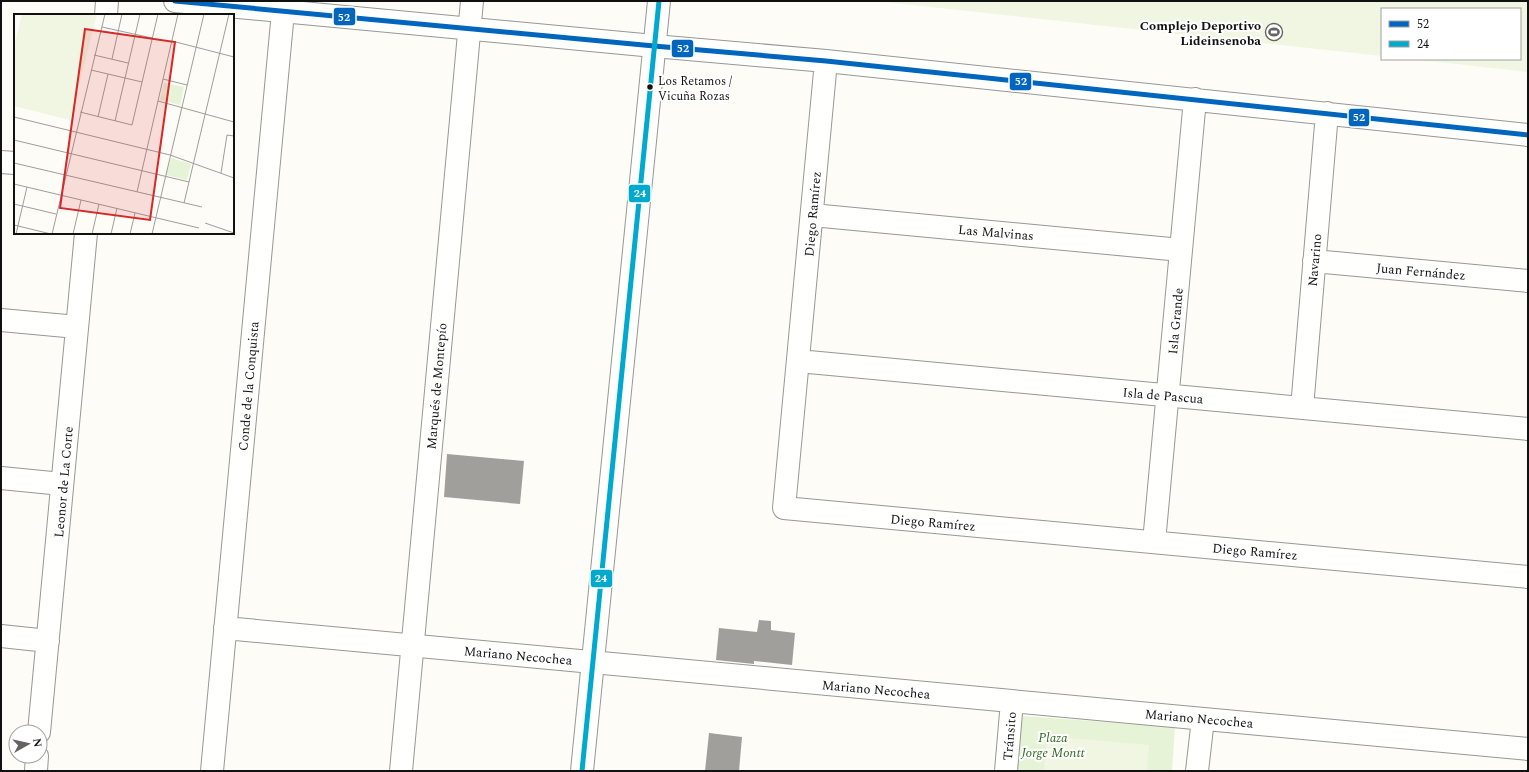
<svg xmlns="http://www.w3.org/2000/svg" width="1529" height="772" viewBox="0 0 1529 772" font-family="Spectral,serif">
	<rect width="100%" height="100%" fill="#fdfcf7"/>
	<!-- green -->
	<path fill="#e7f3d7" d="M 1022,716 L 1175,727 L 1172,771 L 1017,771 Z"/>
	<!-- pitch -->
	<path fill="#f0f6e1" d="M 876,1 L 1528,1 L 1528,72 L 1412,59 L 1520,59 L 1520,9 L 1382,9 L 1382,56 Z
		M 1047,736 L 1149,745 L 1147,771 L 1044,771 Z"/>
	<!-- building -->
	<path fill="#a19f9c" d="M 447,454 L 524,461 L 520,504 L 444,497 Z
		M 759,620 L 771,621 L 771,630 L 795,633 L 792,665 L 754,661 L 754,664 L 716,660 L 719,628 L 757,632 Z
		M 709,733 L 742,737 L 739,771 L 705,771 Z"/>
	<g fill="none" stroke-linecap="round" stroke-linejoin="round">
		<!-- minor casing -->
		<g stroke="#979795" stroke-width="24">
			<path id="minor" d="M 175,1 L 654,46 L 826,61 L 1528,135
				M 106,15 L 107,1
				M 826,61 L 784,508 L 1528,577
				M 1,162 L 15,163
				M 812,215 L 1181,250
				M 1314,261 L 1528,281
				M 1,320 L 77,327
				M 798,361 L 1528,429
				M 1302,408 L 1327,113
				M 1,478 L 62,484
				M 1154,542 L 1195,99
				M 225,628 L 1528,749
				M 1,636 L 48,641
				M 39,732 L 86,233
				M 36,771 L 37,756
				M 212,771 L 284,1
				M 401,771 L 472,1
				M 1006,771 L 1012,701
				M 1197,771 L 1203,719"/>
		</g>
		<!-- tertiary casing -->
		<g stroke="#979795" stroke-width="24">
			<path id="tertiary" d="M 582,771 L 659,1"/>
		</g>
		<!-- minor -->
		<use href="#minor" stroke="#fffffe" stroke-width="22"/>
		<!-- tertiary -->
		<use href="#tertiary" stroke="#fffffe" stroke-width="22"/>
		<!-- bus-1 casing -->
		<g stroke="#fff" stroke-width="8">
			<path id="bus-1" d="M 175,1 L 654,46 L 826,61 L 1528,135"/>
		</g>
		<!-- bus-2 casing -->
		<g stroke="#fff" stroke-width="8">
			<path id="bus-2" d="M 582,771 L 659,1"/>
		</g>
		<!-- bus-1 -->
		<use href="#bus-1" stroke="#0065bd" stroke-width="5"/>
		<!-- bus-2 -->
		<use href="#bus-2" stroke="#00a9ce" stroke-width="5"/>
	</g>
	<!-- icons -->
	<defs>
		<g id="stadium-ring" transform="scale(0.9)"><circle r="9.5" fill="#fff" stroke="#646362" stroke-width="1.5"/><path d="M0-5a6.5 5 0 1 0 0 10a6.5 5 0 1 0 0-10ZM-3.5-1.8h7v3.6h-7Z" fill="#646362"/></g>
	</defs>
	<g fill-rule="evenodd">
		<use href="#stadium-ring" x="1274" y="32"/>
	</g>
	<!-- markers -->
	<circle fill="#111" stroke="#fff" stroke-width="1.5" cx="650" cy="87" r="3.5"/>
	<g text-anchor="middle" stroke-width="4" stroke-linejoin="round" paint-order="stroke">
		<!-- bus labels -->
		<g font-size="12" fill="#111" stroke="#fff" text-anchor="start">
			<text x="658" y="85">Los Retamos /<tspan x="658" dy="15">Vicuña Rozas</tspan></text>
		</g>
		<!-- poi labels -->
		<g font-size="13" font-weight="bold" fill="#111" stroke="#fff" text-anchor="end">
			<text x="1261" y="30">Complejo Deportivo<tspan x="1261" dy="15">Lideinsenoba</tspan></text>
		</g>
		<!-- street labels -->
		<g font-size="13" fill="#111" stroke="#fff">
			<text transform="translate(812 214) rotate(-85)" y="5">Diego Ramírez</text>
			<text transform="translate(996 232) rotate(5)" y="5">Las Malvinas</text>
			<text transform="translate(1314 260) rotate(-85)" y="5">Navarino</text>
			<text transform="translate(1421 271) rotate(5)" y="5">Juan Fernández</text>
			<text transform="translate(1175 321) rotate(-85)" y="5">Isla Grande</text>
			<text transform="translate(248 386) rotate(-85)" y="5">Conde de la Conquista</text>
			<text transform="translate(436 386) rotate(-85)" y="5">Marqués de Montepío</text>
			<text transform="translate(1163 395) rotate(5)" y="5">Isla de Pascua</text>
			<text transform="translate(63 482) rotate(-85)" y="5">Leonor de La Corte</text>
			<text transform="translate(933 522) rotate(5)" y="5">Diego Ramírez</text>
			<text transform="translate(1255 551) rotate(5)" y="5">Diego Ramírez</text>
			<text transform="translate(518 655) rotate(5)" y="5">Mariano Necochea</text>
			<text transform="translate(876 689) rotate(5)" y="5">Mariano Necochea</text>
			<text transform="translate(1199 718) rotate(5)" y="5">Mariano Necochea</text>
			<text transform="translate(1009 736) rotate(-85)" y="5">Tránsito</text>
		</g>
		<!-- park labels -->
		<g font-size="13" font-style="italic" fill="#2f6b1f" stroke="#fff">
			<text x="1053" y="742">Plaza<tspan x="1053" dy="15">Jorge Montt</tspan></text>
		</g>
	</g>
	<!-- overview -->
	<g transform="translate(14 14)">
		<rect width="220" height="220" fill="#fdfcf7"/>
		<path d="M 150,69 L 170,73 L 166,91 L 146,86 ZM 157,144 L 177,150 L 173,166 L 152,161 Z" fill="#e7f3d7"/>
		<path d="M 8,0 L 83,0 L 56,106 L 0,92 L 0,33 ZM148 79a5 5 0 1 1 10 0a5 5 0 1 1-10 0Z" fill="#f0f6e1"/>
		<path fill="none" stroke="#9f9e9b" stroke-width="1" d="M 88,13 L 138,24M 158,27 L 220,43M 80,41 L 114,49M 98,45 L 108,0M 77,56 L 128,68M 149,65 L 173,71M 144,87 L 220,108M 66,98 L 118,111 L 144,0M 0,103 L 156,141 L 220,164M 84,103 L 94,60M 101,107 L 126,0M 0,126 L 175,168M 0,149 L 188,193M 207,159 L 213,121 L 220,122M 0,170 L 185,214M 123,178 L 164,0M 170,189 L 215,0M 0,190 L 42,200M 191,209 L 220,219M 0,211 L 37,220M 2,220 L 13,173M 38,220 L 91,0M 59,220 L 67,186M 78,220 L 85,190M 97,220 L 103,194M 116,220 L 121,199M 138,220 L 190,0"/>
		<path fill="#d62828" fill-opacity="0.15" stroke="#d62828" stroke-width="2" d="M 71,15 L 161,28 L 136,206 L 46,194 Z"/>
		<rect width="220" height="220" fill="none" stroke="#111" stroke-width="2"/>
	</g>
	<g stroke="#fff" stroke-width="1.5">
		<rect x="333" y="7" width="23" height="19" rx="4" fill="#0065bd"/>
		<rect x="671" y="39" width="23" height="19" rx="4" fill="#0065bd"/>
		<rect x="1009" y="72" width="23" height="19" rx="4" fill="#0065bd"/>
		<rect x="1348" y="108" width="22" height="19" rx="4" fill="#0065bd"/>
		<rect x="628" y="184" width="23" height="19" rx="4" fill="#00a9ce"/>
		<rect x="590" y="569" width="23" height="19" rx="4" fill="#00a9ce"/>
	</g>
	<g font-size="11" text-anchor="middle" font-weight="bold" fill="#fff">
		<text x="344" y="21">52</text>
		<text x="683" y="52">52</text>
		<text x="1021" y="85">52</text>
		<text x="1359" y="121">52</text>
		<text x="640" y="197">24</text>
		<text x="601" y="582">24</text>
	</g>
	<!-- border -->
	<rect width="1529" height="772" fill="none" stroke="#111111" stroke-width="4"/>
	<!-- legend -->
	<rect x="1381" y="8" width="140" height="52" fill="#ffffff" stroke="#a0a0a0"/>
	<rect x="1389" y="21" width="20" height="6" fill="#0065bd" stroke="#a0a0a0"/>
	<text x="1417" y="28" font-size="12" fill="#111111">52</text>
	<rect x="1389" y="41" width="20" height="6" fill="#00a9ce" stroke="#a0a0a0"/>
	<text x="1417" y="48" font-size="12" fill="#111111">24</text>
	<!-- north arrow -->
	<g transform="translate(28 744) rotate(82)"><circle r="19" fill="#ffffff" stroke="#a0a0a0"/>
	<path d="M0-3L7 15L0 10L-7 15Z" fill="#646362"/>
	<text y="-6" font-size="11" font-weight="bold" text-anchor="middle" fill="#111111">N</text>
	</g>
</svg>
